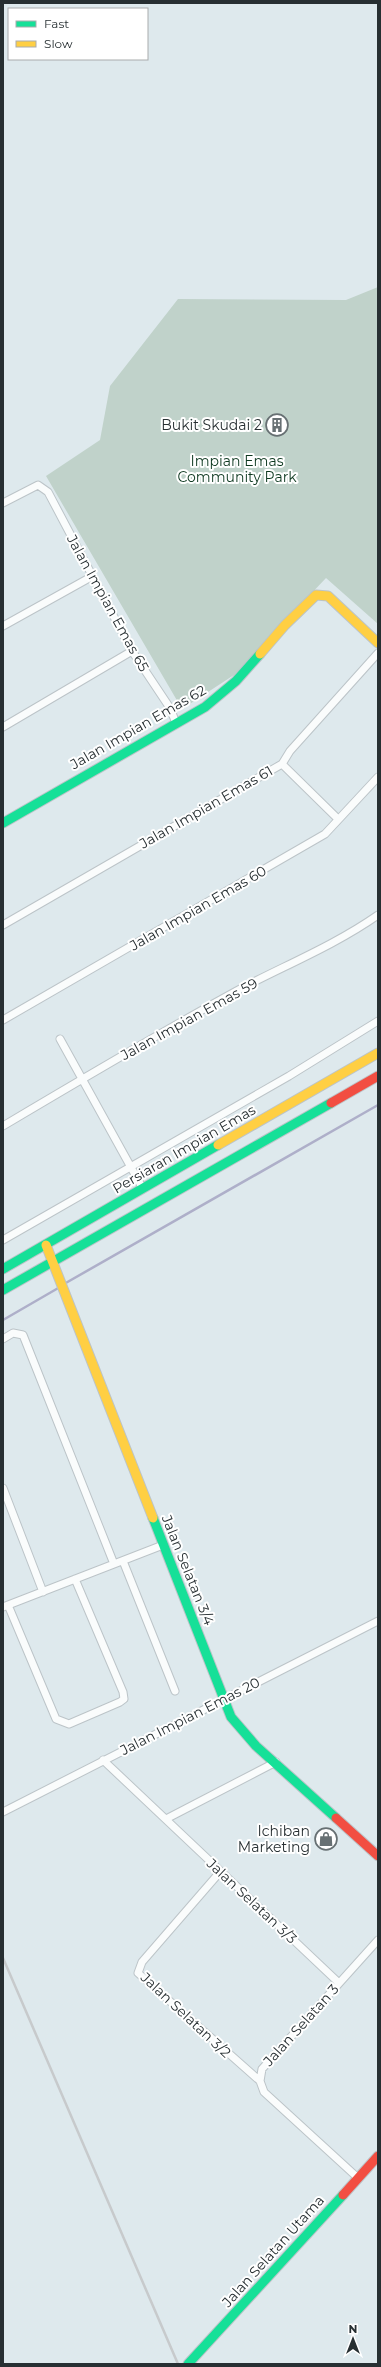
<svg xmlns="http://www.w3.org/2000/svg" width="381" height="2367" viewBox="0 0 381 2367" font-family="Montserrat,sans-serif">
	<rect width="100%" height="100%" fill="#dee9ed"/>
	<!-- green -->
	<path fill="#c0d2ca" d="M 378,287 L 378,624 L 326,578 L 234,675 L 182,709 L 46,476 L 100,440 L 110,386 L 178,299 L 346,300 Z"/>
	<g fill="none" stroke-linecap="round" stroke-linejoin="round">
		<!-- stream -->
		<path stroke="#aeafc9" stroke-width="2.5" d="M 64,1284 L 378,1105
			M 3,1320 L 60,1287"/>
		<!-- street casing -->
		<g stroke="#bcc4c8" stroke-width="9">
			<path id="street" d="M 3,503 L 38,485 L 48,492 L 132,651 L 170,708 L 176,723
				M 3,626 L 91,577
				M 3,727 L 132,651
				M 282,764 L 338,819
				M 3,925 L 282,764 L 290,751 L 378,653
				M 3,1020 L 325,834 L 378,777
				M 60,1039 L 143,1189
				M 3,1126 C 82,1079 161,1032 242,988 C 288,964 335,945 378,915
				M 3,1240 L 289,1076 L 378,1021
				M 3,1339 L 13,1333 L 23,1335 L 114,1564
				M 3,1488 L 43,1592
				M 123,1561 L 175,1691
				M 8,1605 L 56,1719 L 69,1724 L 120,1702 L 124,1699 L 123,1692 L 75,1579
				M 3,1607 L 163,1545
				M 103,1760 L 339,1983
				M 3,1812 L 378,1621
				M 166,1819 L 276,1762
				M 220,1872 L 142,1962 L 138,1973 L 260,2081
				M 358,2178 L 264,2092 L 260,2081 L 262,2069 L 378,1940"/>
		</g>
		<!-- fast casing -->
		<g stroke="#bcc4c8" stroke-width="11">
			<path id="fast" d="M 3,823 L 205,707 L 236,681 L 260,654
				M 3,1269 L 218,1145
				M 3,1290 L 331,1103
				M 153,1518 L 231,1717 L 256,1746 L 336,1818
				M 188,2364 L 343,2195"/>
		</g>
		<!-- slow casing -->
		<g stroke="#bcc4c8" stroke-width="11">
			<path id="slow" d="M 260,654 L 285,625 L 316,595 L 328,596 L 378,643
				M 218,1145 L 378,1053
				M 46,1245 L 153,1518"/>
		</g>
		<!-- jam casing -->
		<g stroke="#bcc4c8" stroke-width="11">
			<path id="jam" d="M 331,1103 L 378,1076
				M 336,1818 L 378,1856
				M 343,2195 L 378,2156"/>
		</g>
		<!-- street -->
		<use href="#street" stroke="#fafcfc" stroke-width="7"/>
		<!-- fast -->
		<use href="#fast" stroke="#16e098" stroke-width="9"/>
		<!-- slow -->
		<use href="#slow" stroke="#ffcf43" stroke-width="9"/>
		<!-- jam -->
		<use href="#jam" stroke="#f24e42" stroke-width="9"/>
		<!-- rail -->
		<path stroke="#c7cacc" stroke-width="2.5" d="M 3,1958 L 178,2364"/>
	</g>
	<!-- icons -->
	<defs>
		<g id="building-ring" transform="scale(1.15)"><circle r="9.5" fill="#fff" stroke="#677073" stroke-width="1.5"/><path d="M-4-6H4V6H1V3H-1V6H-4ZM-2.5-4.3h1.7v1.8h-1.7ZM.8-4.3h1.7v1.8H.8ZM-2.5-1h1.7V.8h-1.7ZM.8-1h1.7V.8H.8Z" fill="#677073"/></g>
		<g id="shop-ring" transform="scale(1.15)"><circle r="9.5" fill="#fff" stroke="#677073" stroke-width="1.5"/><path d="M-5-2.5h2.3a2.7 3.5 0 0 1 5.4 0H5L5.5 6h-11ZM-1.5-2.5h3a1.5 2.3 0 0 0-3 0Z" fill="#677073"/></g>
	</defs>
	<g fill-rule="evenodd">
		<use href="#building-ring" x="277" y="425"/>
		<use href="#shop-ring" x="326" y="1839"/>
	</g>
	<g text-anchor="middle" stroke-width="4" stroke-linejoin="round" paint-order="stroke">
		<!-- poi labels -->
		<g font-size="14" fill="#272f32" stroke="#fff" text-anchor="end">
			<text x="262" y="430">Bukit Skudai 2</text>
			<text x="310" y="1836">Ichiban<tspan x="310" dy="16">Marketing</tspan></text>
		</g>
		<!-- park labels -->
		<g font-size="14" fill="#0e3920" stroke="#fff">
			<text x="237" y="466">Impian Emas<tspan x="237" dy="16">Community Park</tspan></text>
		</g>
		<!-- street labels -->
		<g font-size="14" fill="#272f32" stroke="#fff">
			<text transform="translate(108 603) rotate(61)" y="5">Jalan Impian Emas 65</text>
			<text transform="translate(138 727) rotate(-30)" y="5">Jalan Impian Emas 62</text>
			<text transform="translate(206 807) rotate(-30)" y="5">Jalan Impian Emas 61</text>
			<text transform="translate(198 908) rotate(-30)" y="5">Jalan Impian Emas 60</text>
			<text transform="translate(189 1019) rotate(-29)" y="5">Jalan Impian Emas 59</text>
			<text transform="translate(184 1149) rotate(-30)" y="5">Persiaran Impian Emas</text>
			<text transform="translate(188 1570) rotate(68)" y="5">Jalan Selatan 3/4</text>
			<text transform="translate(190 1716) rotate(-27)" y="5">Jalan Impian Emas 20</text>
			<text transform="translate(252 1901) rotate(43)" y="5">Jalan Selatan 3/3</text>
			<text transform="translate(186 2015) rotate(43)" y="5">Jalan Selatan 3/2</text>
			<text transform="translate(301 2025) rotate(-48)" y="5">Jalan Selatan 3</text>
			<text transform="translate(273 2251) rotate(-48)" y="5">Jalan Selatan Utama</text>
		</g>
	</g>
	<!-- border -->
	<rect width="381" height="2367" fill="none" stroke="#272f32" stroke-width="8"/>
	<!-- legend -->
	<rect x="8" y="8" width="140" height="52" fill="#ffffff" stroke="#a9acad"/>
	<rect x="16" y="21" width="20" height="6" fill="#16e098" stroke="#a9acad"/>
	<text x="44" y="28" font-size="12" fill="#272f32">Fast</text>
	<rect x="16" y="41" width="20" height="6" fill="#ffcf43" stroke="#a9acad"/>
	<text x="44" y="48" font-size="12" fill="#272f32">Slow</text>
	<!-- north arrow -->
	<g transform="translate(353 2339)" stroke="#ffffff" stroke-width="3" paint-order="stroke">
	<path d="M0-3L7 15L0 10L-7 15Z" fill="#272f32"/>
	<text y="-6" font-size="11" font-weight="bold" text-anchor="middle" fill="#272f32">N</text>
	</g>
</svg>
